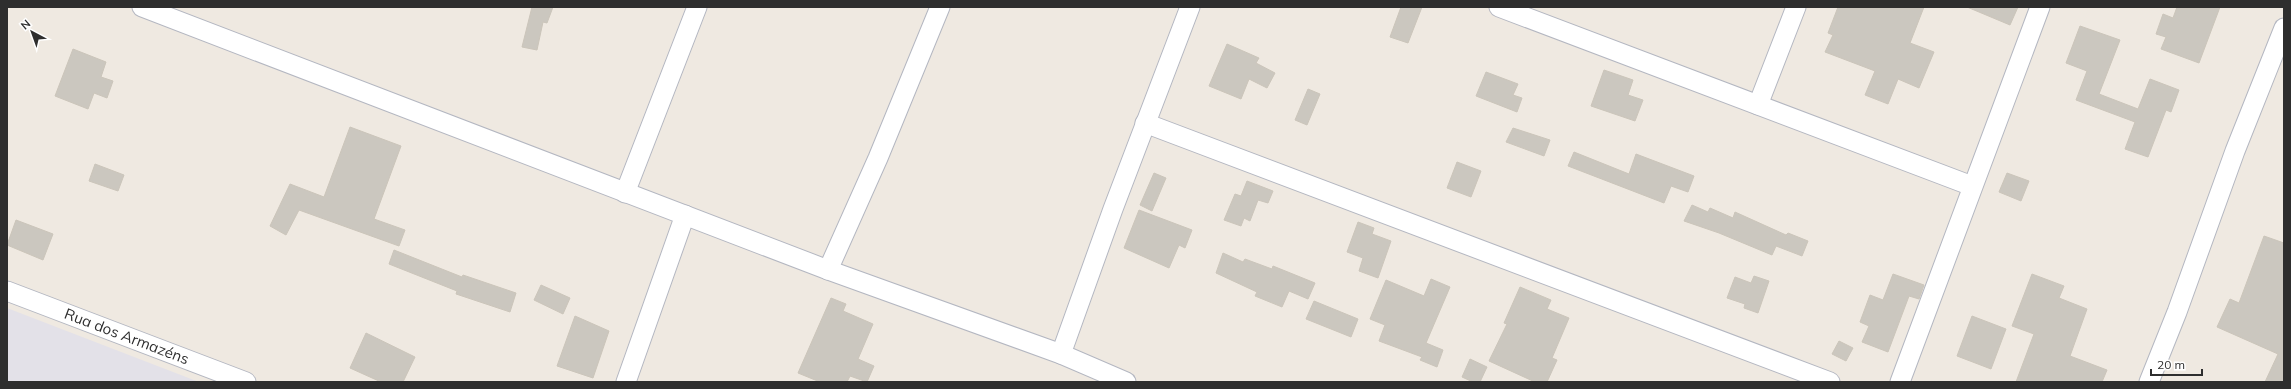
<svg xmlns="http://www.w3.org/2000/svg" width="2291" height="389" viewBox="0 0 2291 389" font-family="Mulish,sans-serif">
	<rect width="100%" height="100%" fill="#efe9e1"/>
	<!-- industrial -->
	<path fill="#e3e1e8" d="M 7,308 L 199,382 L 7,382 Z"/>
	<!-- building -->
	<path fill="#cbc7bf" stroke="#cbc5ba" d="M 532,7 L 553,7 L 547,23 L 543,22 L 537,50 L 522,47 Z
		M 1401,7 L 1422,7 L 1408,43 L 1390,37 Z
		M 1838,7 L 1924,7 L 1910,43 L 1934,52 L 1919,88 L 1898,79 L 1888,104 L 1865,95 L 1875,71 L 1825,52 L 1833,35 L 1828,33 Z
		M 1967,7 L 2018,7 L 2010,25 Z
		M 2177,7 L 2220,7 L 2199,63 L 2161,49 L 2166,37 L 2156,34 L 2163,14 L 2173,18 Z
		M 2080,26 L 2120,40 L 2099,94 L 2138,109 L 2150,79 L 2179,90 L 2171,112 L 2166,110 L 2148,157 L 2125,149 L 2135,122 L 2076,100 L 2087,71 L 2066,63 Z
		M 1227,44 L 1259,58 L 1256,63 L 1275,73 L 1267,88 L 1249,79 L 1241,99 L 1209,86 Z
		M 73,49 L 106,62 L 101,77 L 113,81 L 107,98 L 94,93 L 88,109 L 55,96 Z
		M 1604,70 L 1633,80 L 1628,95 L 1643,100 L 1635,121 L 1591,106 Z
		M 1486,72 L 1518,84 L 1513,95 L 1522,98 L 1517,112 L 1476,96 Z
		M 1308,89 L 1320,94 L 1307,125 L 1295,120 Z
		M 350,127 L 401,146 L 374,219 L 405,230 L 399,246 L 299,210 L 286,235 L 270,226 L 290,184 L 324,197 Z
		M 1513,128 L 1550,140 L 1544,156 L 1506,142 Z
		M 1574,152 L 1629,174 L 1636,154 L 1694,176 L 1688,192 L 1671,186 L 1664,203 L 1568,166 Z
		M 1457,162 L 1481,171 L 1471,197 L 1447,188 Z
		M 95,164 L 124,175 L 118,191 L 89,181 Z
		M 1154,173 L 1166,178 L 1152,211 L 1140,205 Z
		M 2007,173 L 2029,181 L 2021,201 L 1999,192 Z
		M 1247,181 L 1273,191 L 1268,203 L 1258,200 L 1250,221 L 1244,218 L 1241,226 L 1224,220 L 1235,194 L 1241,196 Z
		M 1692,205 L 1708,212 L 1710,208 L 1733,218 L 1735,212 L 1786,235 L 1788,233 L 1808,241 L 1802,256 L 1776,246 L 1772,255 L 1719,233 L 1684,221 Z
		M 1139,210 L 1192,230 L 1185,248 L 1179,245 L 1169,268 L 1124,248 Z
		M 16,220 L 53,234 L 43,260 L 7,245 Z
		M 1358,222 L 1374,228 L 1372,234 L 1391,241 L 1378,278 L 1359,271 L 1363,258 L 1347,252 Z
		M 2264,236 L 2284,243 L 2284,382 L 2265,382 L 2278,354 L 2217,327 L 2230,299 L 2239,303 Z
		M 394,250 L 462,277 L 463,275 L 516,293 L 510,312 L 456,294 L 457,291 L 389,264 Z
		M 1223,253 L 1243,262 L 1245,259 L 1272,269 L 1273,266 L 1315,283 L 1308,299 L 1289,291 L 1282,307 L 1255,296 L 1257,292 L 1216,273 Z
		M 1893,274 L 1924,285 L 1919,299 L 1909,296 L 1888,352 L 1862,342 L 1869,326 L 1860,322 L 1870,295 L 1883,300 Z
		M 2032,274 L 2064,286 L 2059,298 L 2087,309 L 2070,356 L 2107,370 L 2102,382 L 2016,382 L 2034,334 L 2012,326 Z
		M 1754,276 L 1769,281 L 1758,313 L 1744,308 L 1745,304 L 1727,298 L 1735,277 L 1751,283 Z
		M 1431,279 L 1450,287 L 1426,343 L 1443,350 L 1437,367 L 1420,360 L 1422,357 L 1379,341 L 1385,325 L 1370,319 L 1386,280 L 1424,296 Z
		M 541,285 L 570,298 L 563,314 L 534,300 Z
		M 1520,287 L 1551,300 L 1547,309 L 1569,318 L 1552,358 L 1557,360 L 1547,382 L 1535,382 L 1489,361 L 1507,324 L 1504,323 Z
		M 831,298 L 846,304 L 843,311 L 873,324 L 858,359 L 874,366 L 867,382 L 850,376 L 847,382 L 820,382 L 798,373 Z
		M 1314,301 L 1358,319 L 1351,337 L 1306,319 Z
		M 575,316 L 609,331 L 593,378 L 557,366 Z
		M 1972,316 L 2006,329 L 1991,369 L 1957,356 Z
		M 366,333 L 415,357 L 403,382 L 381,382 L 350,368 Z
		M 1839,341 L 1853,348 L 1846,361 L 1832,354 Z
		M 1470,359 L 1487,367 L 1480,382 L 1473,382 L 1462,377 Z"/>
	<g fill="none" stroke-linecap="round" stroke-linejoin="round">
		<!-- street casing -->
		<g stroke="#b4b7c1" stroke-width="21">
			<g id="street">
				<path d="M 142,7 L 828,270 L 1061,354 L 1126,382"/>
				<path d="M 1499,7 L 1972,186"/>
				<path d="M 1758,105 L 1796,7"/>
				<path d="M 1145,123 L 1830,382"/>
				<path d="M 625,193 L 697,7"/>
				<path d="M 828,270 L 878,158 L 940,7"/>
				<path id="s1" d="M 7,291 L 246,382"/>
				<path d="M 1061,354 L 1113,209 L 1190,7"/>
				<path d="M 626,382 L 685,215"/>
				<path d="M 1900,382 L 2040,7"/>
				<path d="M 2149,382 L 2177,312 L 2235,151 L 2284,28"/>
			</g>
		</g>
		<!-- street -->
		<use href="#street" stroke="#fff" stroke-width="19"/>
	</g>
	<g text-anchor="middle" stroke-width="3" stroke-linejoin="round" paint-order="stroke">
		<!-- street labels -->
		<g font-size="15" fill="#2e2e2e" stroke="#fff">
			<text dy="5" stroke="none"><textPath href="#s1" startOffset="128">Rua dos Armazéns</textPath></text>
		</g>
	</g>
	<!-- border -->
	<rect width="2291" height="389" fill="none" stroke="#2e2e2e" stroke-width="16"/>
	<!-- north arrow -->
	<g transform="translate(32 32) rotate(319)" stroke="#ffffff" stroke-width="3" paint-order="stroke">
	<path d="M0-3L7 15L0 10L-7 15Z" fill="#2e2e2e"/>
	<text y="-6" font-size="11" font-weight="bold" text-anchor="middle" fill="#2e2e2e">N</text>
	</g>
	<!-- scale -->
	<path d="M2151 369v6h51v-6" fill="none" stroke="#2e2e2e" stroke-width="2"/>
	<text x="2157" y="369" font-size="12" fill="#2e2e2e" stroke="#ffffff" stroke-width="3" paint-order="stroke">20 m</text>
</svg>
